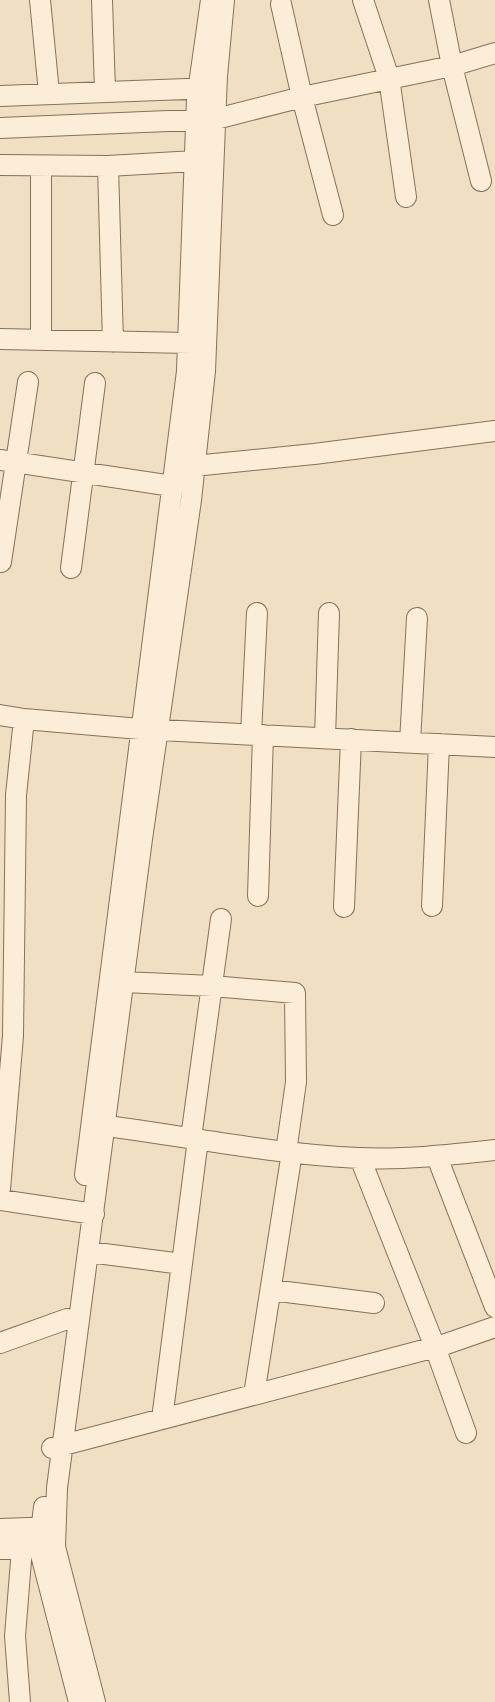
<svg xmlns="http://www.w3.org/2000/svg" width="495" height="1702" viewBox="0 0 495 1702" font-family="'IBM Plex Serif',serif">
	<rect width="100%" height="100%" fill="#f1dfc3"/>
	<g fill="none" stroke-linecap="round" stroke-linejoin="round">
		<!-- minor casing -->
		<g stroke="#8c6f58" stroke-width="22">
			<path id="minor" d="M 40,0 L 49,93
				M 102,0 L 105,91
				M 363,0 L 389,78 L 406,197
				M 439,0 L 452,66 L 481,181
				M 281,4 L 302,97 L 333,215
				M 0,96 L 213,88
				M 0,128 L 216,119 L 302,97 L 452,66 L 495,53
				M 0,165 L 108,166 L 195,161
				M 108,166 L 113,342
				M 0,339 L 188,343
				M 41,340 L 41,167
				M 0,460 L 172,486
				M 194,466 L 314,454 L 495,431
				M 1,562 L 28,382
				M 71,568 L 95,383
				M 0,715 L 24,719 L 140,729 L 495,747
				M 251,734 L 257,613
				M 325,738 L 329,613
				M 410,742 L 417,618
				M 258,896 L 263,735
				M 432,906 L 439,744
				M 344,907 L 351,739
				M 124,982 L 212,986 L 295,993 L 296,1082 L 286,1152
				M 92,1124 C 181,1135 269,1154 359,1158 C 404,1160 450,1155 495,1150
				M 191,1138 L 221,919
				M 437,1157 L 495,1307
				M 360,1158 L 435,1347 L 466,1433
				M 85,1175 L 187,371 L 197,99 L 211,0
				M 0,1189 L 13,1036 L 16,795 L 24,719
				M 0,1200 L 94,1214
				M 89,1252 L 182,1264
				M 271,1290 L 374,1303
				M 0,1343 L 67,1319
				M 254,1395 L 292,1152
				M 162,1419 L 198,1139
				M 52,1448 L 443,1345 L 495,1327
				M 44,1507 L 39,1547 L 79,1702
				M 0,1529 L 55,1527
				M 0,1549 L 35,1547
				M 20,1702 L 15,1636 L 22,1548
				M 95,1702 L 55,1547 L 57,1488 L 142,839 L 191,500 L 205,371 L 217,76 L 224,0"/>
		</g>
		<!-- minor -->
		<use href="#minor" stroke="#fbedd7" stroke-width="20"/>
	</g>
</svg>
